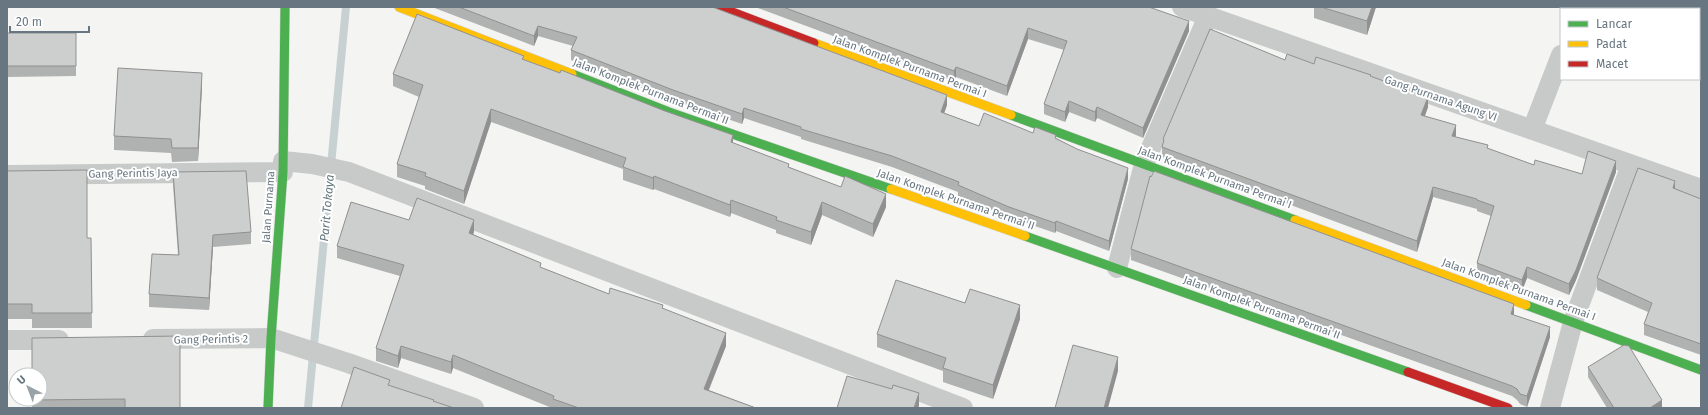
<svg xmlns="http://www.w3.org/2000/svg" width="1708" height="415" viewBox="0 0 1708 415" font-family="'Fira Sans',sans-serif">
	<rect width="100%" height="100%" fill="#f4f4f3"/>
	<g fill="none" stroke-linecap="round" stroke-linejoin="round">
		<!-- stream -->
		<path stroke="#c8d1d2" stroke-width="8" d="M 308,408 L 346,7"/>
		<!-- fast casing -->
		<g stroke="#d1d1d1" stroke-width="10">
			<path id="fast" d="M 572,74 L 669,112 L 891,189
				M 1011,115 L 1295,220
				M 1025,236 L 1408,372
				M 1526,305 L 1701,370
				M 268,408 L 271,338 L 283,172 L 285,7"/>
		</g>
		<!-- slow casing -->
		<g stroke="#d1d1d1" stroke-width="10">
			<path id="slow" d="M 399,7 L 572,74
				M 814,43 L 1011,115
				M 891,189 L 1025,236
				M 1295,220 L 1526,305"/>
		</g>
		<!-- jam casing -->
		<g stroke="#d1d1d1" stroke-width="10">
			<path id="jam" d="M 719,7 L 814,43
				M 1408,372 L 1508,408"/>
		</g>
		<!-- street -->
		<path stroke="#c8caca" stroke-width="20" d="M 1182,7 L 1701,189
			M 1693,7 L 1701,9
			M 1579,9 L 1580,7
			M 1532,130 L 1561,55
			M 283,161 L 312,164 L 349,172 L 963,408
			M 7,175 L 283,172
			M 1117,268 L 1144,164 L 1208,16
			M 153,339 L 271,338 L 348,363 L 474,408
			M 7,340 L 59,340
			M 1550,408 L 1573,322 L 1631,165"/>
		<!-- fast -->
		<use href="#fast" stroke="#4caf50" stroke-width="9"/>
		<!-- slow -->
		<use href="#slow" stroke="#ffc107" stroke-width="9"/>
		<!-- jam -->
		<use href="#jam" stroke="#c62828" stroke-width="9"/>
	</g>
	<!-- wall -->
	<path fill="#b0b1b1" d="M 432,7 L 713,7 L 715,8 L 947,105 L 944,113 L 979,126 L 1033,133 L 1056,138 L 1128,179 L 1109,251 L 1056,231 L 1055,233 L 1009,217 L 958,196 L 958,192 L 892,167 L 801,139 L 801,137 L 744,118 L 742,124 L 673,100 L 571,60 L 571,50 L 573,46 L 538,36 L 534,46 Z
		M 755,7 L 1149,7 L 1189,31 L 1143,138 L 1097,118 L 1095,122 L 1069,112 L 1065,122 L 1044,114 L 1044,104 L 1064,50 L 1028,39 L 1007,96 L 956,77 L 954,81 Z
		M 1314,7 L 1376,7 L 1367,35 L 1314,18 Z
		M 7,33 L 76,33 L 76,76 L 7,77 Z
		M 524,60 L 733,143 L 789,167 L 886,207 L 873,237 L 822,215 L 811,245 L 776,233 L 776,230 L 731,213 L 730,217 L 654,189 L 653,190 L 623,180 L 623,169 L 491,122 L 464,204 L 425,189 L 425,186 L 397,177 L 397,164 L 419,97 L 393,86 L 393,74 Z
		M 1285,60 L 1314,64 L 1371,77 L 1428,107 L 1425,116 L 1456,135 L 1455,137 L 1534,165 L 1582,174 L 1616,172 L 1576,280 L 1569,295 L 1527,278 L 1522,291 L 1477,274 L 1477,263 L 1491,216 L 1477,211 L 1477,209 L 1433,197 L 1417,252 L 1162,157 L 1162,147 L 1163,144 L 1163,139 Z
		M 202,86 L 198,161 L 172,162 L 171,153 L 114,150 L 114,136 Z
		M 7,171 L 87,238 L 91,238 L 92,328 L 32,328 L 32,319 L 7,319 Z
		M 173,172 L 251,232 L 251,244 L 213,247 L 209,310 L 149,307 L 149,294 L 178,255 L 173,185 Z
		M 1675,189 L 1701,199 L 1701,355 L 1644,335 L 1644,324 L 1648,312 L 1597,290 L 1597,278 Z
		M 409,220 L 474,232 L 473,234 L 541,268 L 609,294 L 663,308 L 726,346 L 709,390 L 756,408 L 552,408 L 453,368 L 451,374 L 401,358 L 398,368 L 376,361 L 376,348 L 400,276 L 337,258 L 337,246 Z
		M 1131,249 L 1514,315 L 1550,337 L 1527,407 L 1520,404 L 1517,400 L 1512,396 L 1131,260 Z
		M 965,303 L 1020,319 L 993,399 L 943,382 L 943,371 L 877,347 L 877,334 Z
		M 1588,367 L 1662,408 L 1607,408 L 1588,377 Z
		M 40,375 L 180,408 L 32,408 L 32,399 Z"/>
	<!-- shaded-wall -->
	<path fill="#909090" d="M 1372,7 L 1376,7 L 1367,35 L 1367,21 Z
		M 1189,21 L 1189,31 L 1143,138 L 1143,128 Z
		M 538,26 L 538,36 L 534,46 L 534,36 Z
		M 1028,28 L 1028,39 L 1007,96 L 1007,86 Z
		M 956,67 L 956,77 L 954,81 L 954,71 Z
		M 202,73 L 202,86 L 198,161 L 198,148 Z
		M 947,95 L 947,105 L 941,122 L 941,112 Z
		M 1428,97 L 1428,107 L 1421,126 L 1421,115 Z
		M 1069,101 L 1069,112 L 1065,122 L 1065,112 Z
		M 1097,107 L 1097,118 L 1095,122 L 1095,112 Z
		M 744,108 L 744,118 L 742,124 L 742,114 Z
		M 491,109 L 491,122 L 464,204 L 464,191 Z
		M 1456,125 L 1456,135 L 1452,147 L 1452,136 Z
		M 733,135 L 733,148 L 731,142 Z
		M 1616,161 L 1616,172 L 1576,280 L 1569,295 L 1569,284 Z
		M 1128,168 L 1128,179 L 1109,251 L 1109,241 Z
		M 654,176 L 654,189 L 653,190 L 653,178 Z
		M 1675,181 L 1675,192 L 1673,188 Z
		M 1433,187 L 1433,197 L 1417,252 L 1417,241 Z
		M 886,194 L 886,207 L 873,237 L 873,224 Z
		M 731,200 L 731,213 L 730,217 L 730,205 Z
		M 822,202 L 822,215 L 811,245 L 811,232 Z
		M 474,220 L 474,232 L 469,245 L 469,233 Z
		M 1056,221 L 1056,231 L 1055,233 L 1055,223 Z
		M 213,235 L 213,247 L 209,310 L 209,298 Z
		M 1527,267 L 1527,278 L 1522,291 L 1522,280 Z
		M 1514,304 L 1514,314 L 1511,324 L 1511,314 Z
		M 1020,305 L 1020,319 L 993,399 L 993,385 Z
		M 1550,327 L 1550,337 L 1527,407 L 1527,396 Z
		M 726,333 L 726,346 L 704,401 L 704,389 Z
		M 401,346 L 401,358 L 398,368 L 398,356 Z
		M 453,355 L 453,368 L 451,374 L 451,362 Z
		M 1118,357 L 1118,371 L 1108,408 L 1104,408 Z
		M 919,393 L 919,406 L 918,408 L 914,408 Z
		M 1662,400 L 1662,408 L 1650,408 Z"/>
	<!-- building -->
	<path fill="#cdcece" stroke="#909090" d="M 459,7 L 713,7 L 715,8 L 947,95 L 941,112 L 979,126 L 984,113 L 1033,133 L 1035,127 L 1056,135 L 1055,138 L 1077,149 L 1128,168 L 1109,241 L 1056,221 L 1055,223 L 1009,207 L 958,185 L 959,182 L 892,156 L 801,129 L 801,127 L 744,108 L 742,114 L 673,90 L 571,50 L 577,37 L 538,26 L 534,36 Z
		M 783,7 L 1149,7 L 1189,21 L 1143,128 L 1097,107 L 1095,112 L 1069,101 L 1065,112 L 1044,104 L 1067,41 L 1028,28 L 1007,86 L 956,67 L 954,71 Z
		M 1321,7 L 1372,7 L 1367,21 Z
		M 417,14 L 524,56 L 522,59 L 560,73 L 561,70 L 665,111 L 733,135 L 731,142 L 789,164 L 788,167 L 841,187 L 845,176 L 886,194 L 873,224 L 822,202 L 811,232 L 776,220 L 777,217 L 731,200 L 730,205 L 654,176 L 653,178 L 623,167 L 626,158 L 491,109 L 464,191 L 425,176 L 426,173 L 397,164 L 423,85 L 393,74 Z
		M 1210,29 L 1285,60 L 1287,54 L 1314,64 L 1316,57 L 1371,75 L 1370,76 L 1428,97 L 1421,115 L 1456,125 L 1452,136 L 1488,145 L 1487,148 L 1534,165 L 1535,160 L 1582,174 L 1588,151 L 1616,161 L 1576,270 L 1569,284 L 1527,267 L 1522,280 L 1477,263 L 1494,206 L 1477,200 L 1477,199 L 1433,187 L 1417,241 L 1162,147 L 1164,140 L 1163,139 Z
		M 7,33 L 76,33 L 76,66 L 7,66 Z
		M 118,68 L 202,73 L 198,148 L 172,148 L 171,139 L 114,136 Z
		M 1638,168 L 1675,181 L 1673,188 L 1701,199 L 1701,344 L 1644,324 L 1652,303 L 1597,278 Z
		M 87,170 L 87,238 L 91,238 L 92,313 L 32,313 L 32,304 L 7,304 L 7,171 Z
		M 246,171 L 251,232 L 213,235 L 209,298 L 149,294 L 152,254 L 179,255 L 173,172 Z
		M 1154,171 L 1514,304 L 1511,314 L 1550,327 L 1527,396 L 1520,394 L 1517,389 L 1512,386 L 1131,249 L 1150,176 L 1151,177 Z
		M 417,198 L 474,220 L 469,233 L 541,263 L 540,267 L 609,294 L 610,288 L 663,305 L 662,308 L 726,333 L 704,389 L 756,408 L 579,408 L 553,399 L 554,396 L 453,355 L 451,362 L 401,346 L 398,356 L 376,348 L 404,265 L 337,246 L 351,202 L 409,220 Z
		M 896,280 L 965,303 L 970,289 L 1020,305 L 993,385 L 943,368 L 946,358 L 877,334 Z
		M 180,336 L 180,408 L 125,408 L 125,399 L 32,400 L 32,399 L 40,399 L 40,375 L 32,375 L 32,338 Z
		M 1073,345 L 1118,357 L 1104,408 L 1055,408 Z
		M 1624,345 L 1629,346 L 1662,400 L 1650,408 L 1614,408 L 1588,367 Z
		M 354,367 L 390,380 L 388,385 L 434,400 L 433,401 L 454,408 L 341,408 Z
		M 847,376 L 892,389 L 893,385 L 919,393 L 914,408 L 837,408 Z"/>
	<g text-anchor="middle" stroke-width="4" stroke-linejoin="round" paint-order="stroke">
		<!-- street labels -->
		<g font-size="11" fill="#677680" stroke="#fff">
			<text transform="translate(910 66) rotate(20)" y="4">Jalan Komplek Purnama Permai I</text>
			<text transform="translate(651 91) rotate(21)" y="4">Jalan Komplek Purnama Permai II</text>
			<text transform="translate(1441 98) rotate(19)" y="4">Gang Purnama Agung VI</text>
			<text transform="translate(133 173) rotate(-1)" y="4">Gang Perintis Jaya</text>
			<text transform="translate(1215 177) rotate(20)" y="4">Jalan Komplek Purnama Permai I</text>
			<text transform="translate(956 199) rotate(19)" y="4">Jalan Komplek Purnama Permai II</text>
			<text transform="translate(268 207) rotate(-86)" y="4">Jalan Purnama</text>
			<text transform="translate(1519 289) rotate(20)" y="4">Jalan Komplek Purnama Permai I</text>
			<text transform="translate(1262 307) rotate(20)" y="4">Jalan Komplek Purnama Permai II</text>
			<text transform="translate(211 339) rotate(-1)" y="4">Gang Perintis 2</text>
		</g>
		<!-- water labels -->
		<g font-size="12" font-style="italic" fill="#63777c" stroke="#fff">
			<text transform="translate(327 208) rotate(-85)" y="4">Parit Tokaya</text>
		</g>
	</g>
	<!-- border -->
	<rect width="1708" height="415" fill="none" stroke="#677680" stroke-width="16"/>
	<!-- legend -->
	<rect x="1560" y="8" width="140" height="72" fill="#ffffff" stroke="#c2c8cc"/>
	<rect x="1568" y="21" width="20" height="6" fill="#4caf50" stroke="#c2c8cc"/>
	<text x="1596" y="28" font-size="12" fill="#677680">Lancar</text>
	<rect x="1568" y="41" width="20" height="6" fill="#ffc107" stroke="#c2c8cc"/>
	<text x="1596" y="48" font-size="12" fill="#677680">Padat</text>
	<rect x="1568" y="61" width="20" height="6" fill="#c62828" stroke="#c2c8cc"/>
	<text x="1596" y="68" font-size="12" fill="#677680">Macet</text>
	<!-- north arrow -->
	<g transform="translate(28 387) rotate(318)"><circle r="19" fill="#ffffff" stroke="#c2c8cc"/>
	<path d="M0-3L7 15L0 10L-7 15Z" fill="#98a2a8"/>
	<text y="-6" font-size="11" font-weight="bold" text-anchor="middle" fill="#677680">U</text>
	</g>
	<!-- scale -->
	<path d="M10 26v6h79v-6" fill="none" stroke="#677680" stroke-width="2"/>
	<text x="16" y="26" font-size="12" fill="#677680" stroke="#ffffff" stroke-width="3" paint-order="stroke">20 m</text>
</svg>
